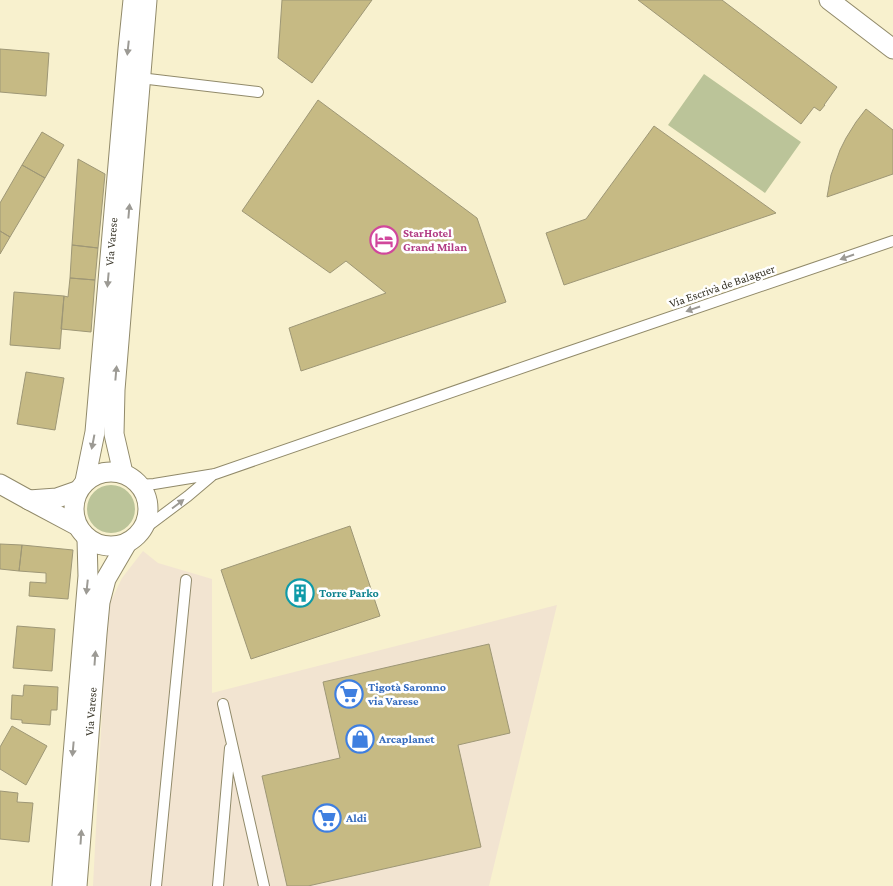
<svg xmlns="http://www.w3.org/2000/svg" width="893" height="886" viewBox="0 0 893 886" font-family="'Crimson Pro',serif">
	<rect width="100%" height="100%" fill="#f8f1ce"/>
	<!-- commercial -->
	<path fill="#f2e4d1" d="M 143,551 L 158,563 L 212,579 L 212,693 L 557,605 L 489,886 L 93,886 L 106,634 L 110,603 L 122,578 Z"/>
	<!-- green -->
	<path fill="#bbc499" d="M 704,74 L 801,142 L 765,193 L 668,125 Z
		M87 509a24 24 0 1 1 48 0a24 24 0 1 1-48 0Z"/>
	<!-- building -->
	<path fill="#c6ba84" stroke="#9e9776" d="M 282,0 L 372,0 L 312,83 L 278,58 Z
		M 638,0 L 722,0 L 837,87 L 824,105 L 825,105 L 820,111 L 814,107 L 801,124 Z
		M 0,49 L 49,53 L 46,96 L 0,92 Z
		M 318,100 L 477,218 L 506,302 L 301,371 L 289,328 L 386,293 L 346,261 L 330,273 L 242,211 Z
		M 866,109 L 893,130 L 893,174 L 827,197 L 831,175 L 840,150 L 846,138 L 856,122 Z
		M 654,126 L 776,213 L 564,285 L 546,233 L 586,219 Z
		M 42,132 L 64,145 L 45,178 L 22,165 Z
		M 78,159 L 105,174 L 98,248 L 72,245 Z
		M 22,165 L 45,178 L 10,237 L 0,231 L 0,203 Z
		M 0,231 L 10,237 L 0,254 Z
		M 72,245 L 98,248 L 95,280 L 70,278 Z
		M 70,278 L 95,280 L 91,332 L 61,329 L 64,296 L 68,297 Z
		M 14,292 L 64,296 L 60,349 L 10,345 Z
		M 26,372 L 64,378 L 55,430 L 17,424 Z
		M 350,526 L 380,616 L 251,659 L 221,570 Z
		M 0,544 L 22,545 L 19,571 L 0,569 Z
		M 22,545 L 73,550 L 68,599 L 29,596 L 30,582 L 46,583 L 46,573 L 19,571 Z
		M 17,626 L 55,629 L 52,671 L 13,668 Z
		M 489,644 L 510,733 L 458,745 L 481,847 L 308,886 L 287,886 L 262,776 L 340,758 L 323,682 Z
		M 24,685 L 58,687 L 57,710 L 51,710 L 50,725 L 22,723 L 22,720 L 11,719 L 12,695 L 23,696 Z
		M 12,726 L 47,746 L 26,785 L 0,769 L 0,747 Z
		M 0,791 L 18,793 L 17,802 L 33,803 L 29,842 L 0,839 Z"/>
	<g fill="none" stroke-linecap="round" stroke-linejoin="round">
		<!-- lane casing -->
		<g stroke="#918a6a" stroke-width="12">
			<path id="lane" d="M 140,78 L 258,92
				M 139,485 L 154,484 L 215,474 L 559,355 L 893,241
				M 140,532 L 188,496 L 214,474
				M 223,704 L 264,886
				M 156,886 L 186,580
				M 218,886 L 230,748"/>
		</g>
		<!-- street casing -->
		<g stroke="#918a6a" stroke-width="21">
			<g id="street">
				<path d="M 829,0 L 893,49"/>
				<circle cx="111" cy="509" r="37"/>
				<path d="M 123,473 L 114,434 L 115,390 L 147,0"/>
				<path id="s1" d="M 85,481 L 95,432 L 128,49 L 133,0"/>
				<path d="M 0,484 L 29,500 L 76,525"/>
				<path d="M 29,500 L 57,498 L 77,491"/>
				<path d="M 62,886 L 88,576 L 87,539"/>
				<path id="s2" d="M 77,886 L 97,634 L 100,602 L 106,579 L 127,543"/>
			</g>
		</g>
		<!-- lane -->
		<use href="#lane" stroke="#fff" stroke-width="10"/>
		<!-- street -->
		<use href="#street" stroke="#fff" stroke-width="19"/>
	</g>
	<!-- one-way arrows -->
	<defs><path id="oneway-solid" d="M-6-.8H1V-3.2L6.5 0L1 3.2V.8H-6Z" transform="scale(1.25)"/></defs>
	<g fill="#9c9a94">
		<use href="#oneway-solid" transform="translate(128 48) rotate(96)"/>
		<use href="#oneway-solid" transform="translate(129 211) rotate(-85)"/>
		<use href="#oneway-solid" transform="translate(847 257) rotate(161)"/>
		<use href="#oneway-solid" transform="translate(108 280) rotate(95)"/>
		<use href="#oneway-solid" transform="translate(693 309) rotate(161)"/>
		<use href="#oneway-solid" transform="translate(116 373) rotate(-85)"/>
		<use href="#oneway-solid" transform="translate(93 442) rotate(101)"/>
		<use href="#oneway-solid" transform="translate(178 504) rotate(-37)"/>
		<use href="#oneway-solid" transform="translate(87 587) rotate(96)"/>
		<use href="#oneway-solid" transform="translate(95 658) rotate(-86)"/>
		<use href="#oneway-solid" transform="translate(73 749) rotate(95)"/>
		<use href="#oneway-solid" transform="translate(81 837) rotate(-86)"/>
	</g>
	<!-- icons -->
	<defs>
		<g id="hotel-ring" transform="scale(1.4375)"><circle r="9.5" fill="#fff" stroke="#d1479c" stroke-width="1.5"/><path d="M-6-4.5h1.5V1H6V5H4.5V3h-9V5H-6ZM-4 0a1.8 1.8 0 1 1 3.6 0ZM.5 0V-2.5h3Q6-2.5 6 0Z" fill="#d1479c"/></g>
		<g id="building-ring" transform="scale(1.4375)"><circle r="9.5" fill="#fff" stroke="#0f9aa8" stroke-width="1.5"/><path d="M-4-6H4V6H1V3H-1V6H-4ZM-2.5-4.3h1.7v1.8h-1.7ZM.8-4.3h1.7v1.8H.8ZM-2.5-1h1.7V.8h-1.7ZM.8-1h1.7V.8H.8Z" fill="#0f9aa8"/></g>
		<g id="supermarket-ring" transform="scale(1.4375)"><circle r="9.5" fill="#fff" stroke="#3f7fe0" stroke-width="1.5"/><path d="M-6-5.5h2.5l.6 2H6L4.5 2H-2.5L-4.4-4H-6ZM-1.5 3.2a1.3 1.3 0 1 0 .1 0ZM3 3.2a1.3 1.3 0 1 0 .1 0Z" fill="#3f7fe0"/></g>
		<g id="shop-ring" transform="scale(1.4375)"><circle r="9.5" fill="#fff" stroke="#3f7fe0" stroke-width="1.5"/><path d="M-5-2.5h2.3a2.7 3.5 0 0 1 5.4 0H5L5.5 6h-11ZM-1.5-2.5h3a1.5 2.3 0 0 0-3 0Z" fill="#3f7fe0"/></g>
	</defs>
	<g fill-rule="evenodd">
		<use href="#hotel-ring" x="384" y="240"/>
		<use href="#building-ring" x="300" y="593"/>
		<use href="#supermarket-ring" x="349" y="694"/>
		<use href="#shop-ring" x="360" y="739"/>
		<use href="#supermarket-ring" x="327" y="818"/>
	</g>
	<g text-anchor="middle" stroke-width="5" stroke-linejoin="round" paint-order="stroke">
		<!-- hotel labels -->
		<g font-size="12" font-weight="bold" fill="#b23c85" stroke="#fff" text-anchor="start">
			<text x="403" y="237">StarHotel<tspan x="403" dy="14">Grand Milan</tspan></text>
		</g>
		<!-- street labels -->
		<g font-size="12" fill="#383528" stroke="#fff">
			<text dy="4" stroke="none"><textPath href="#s1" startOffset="241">Via Varese</textPath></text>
			<text transform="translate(722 286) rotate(-19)" y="4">Via Escrivà de Balaguer</text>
			<text dy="4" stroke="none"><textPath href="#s2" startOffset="175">Via Varese</textPath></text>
		</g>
		<!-- culture labels -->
		<g font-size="12" font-weight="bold" fill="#0d838f" stroke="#fff" text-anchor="start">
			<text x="319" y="597">Torre Parko</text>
		</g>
		<!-- shop labels -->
		<g font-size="12" font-weight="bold" fill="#366cbe" stroke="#fff" text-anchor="start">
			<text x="368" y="691">Tigotà Saronno<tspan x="368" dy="14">via Varese</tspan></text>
			<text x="379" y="743">Arcaplanet</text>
			<text x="346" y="822">Aldi</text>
		</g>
	</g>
</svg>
